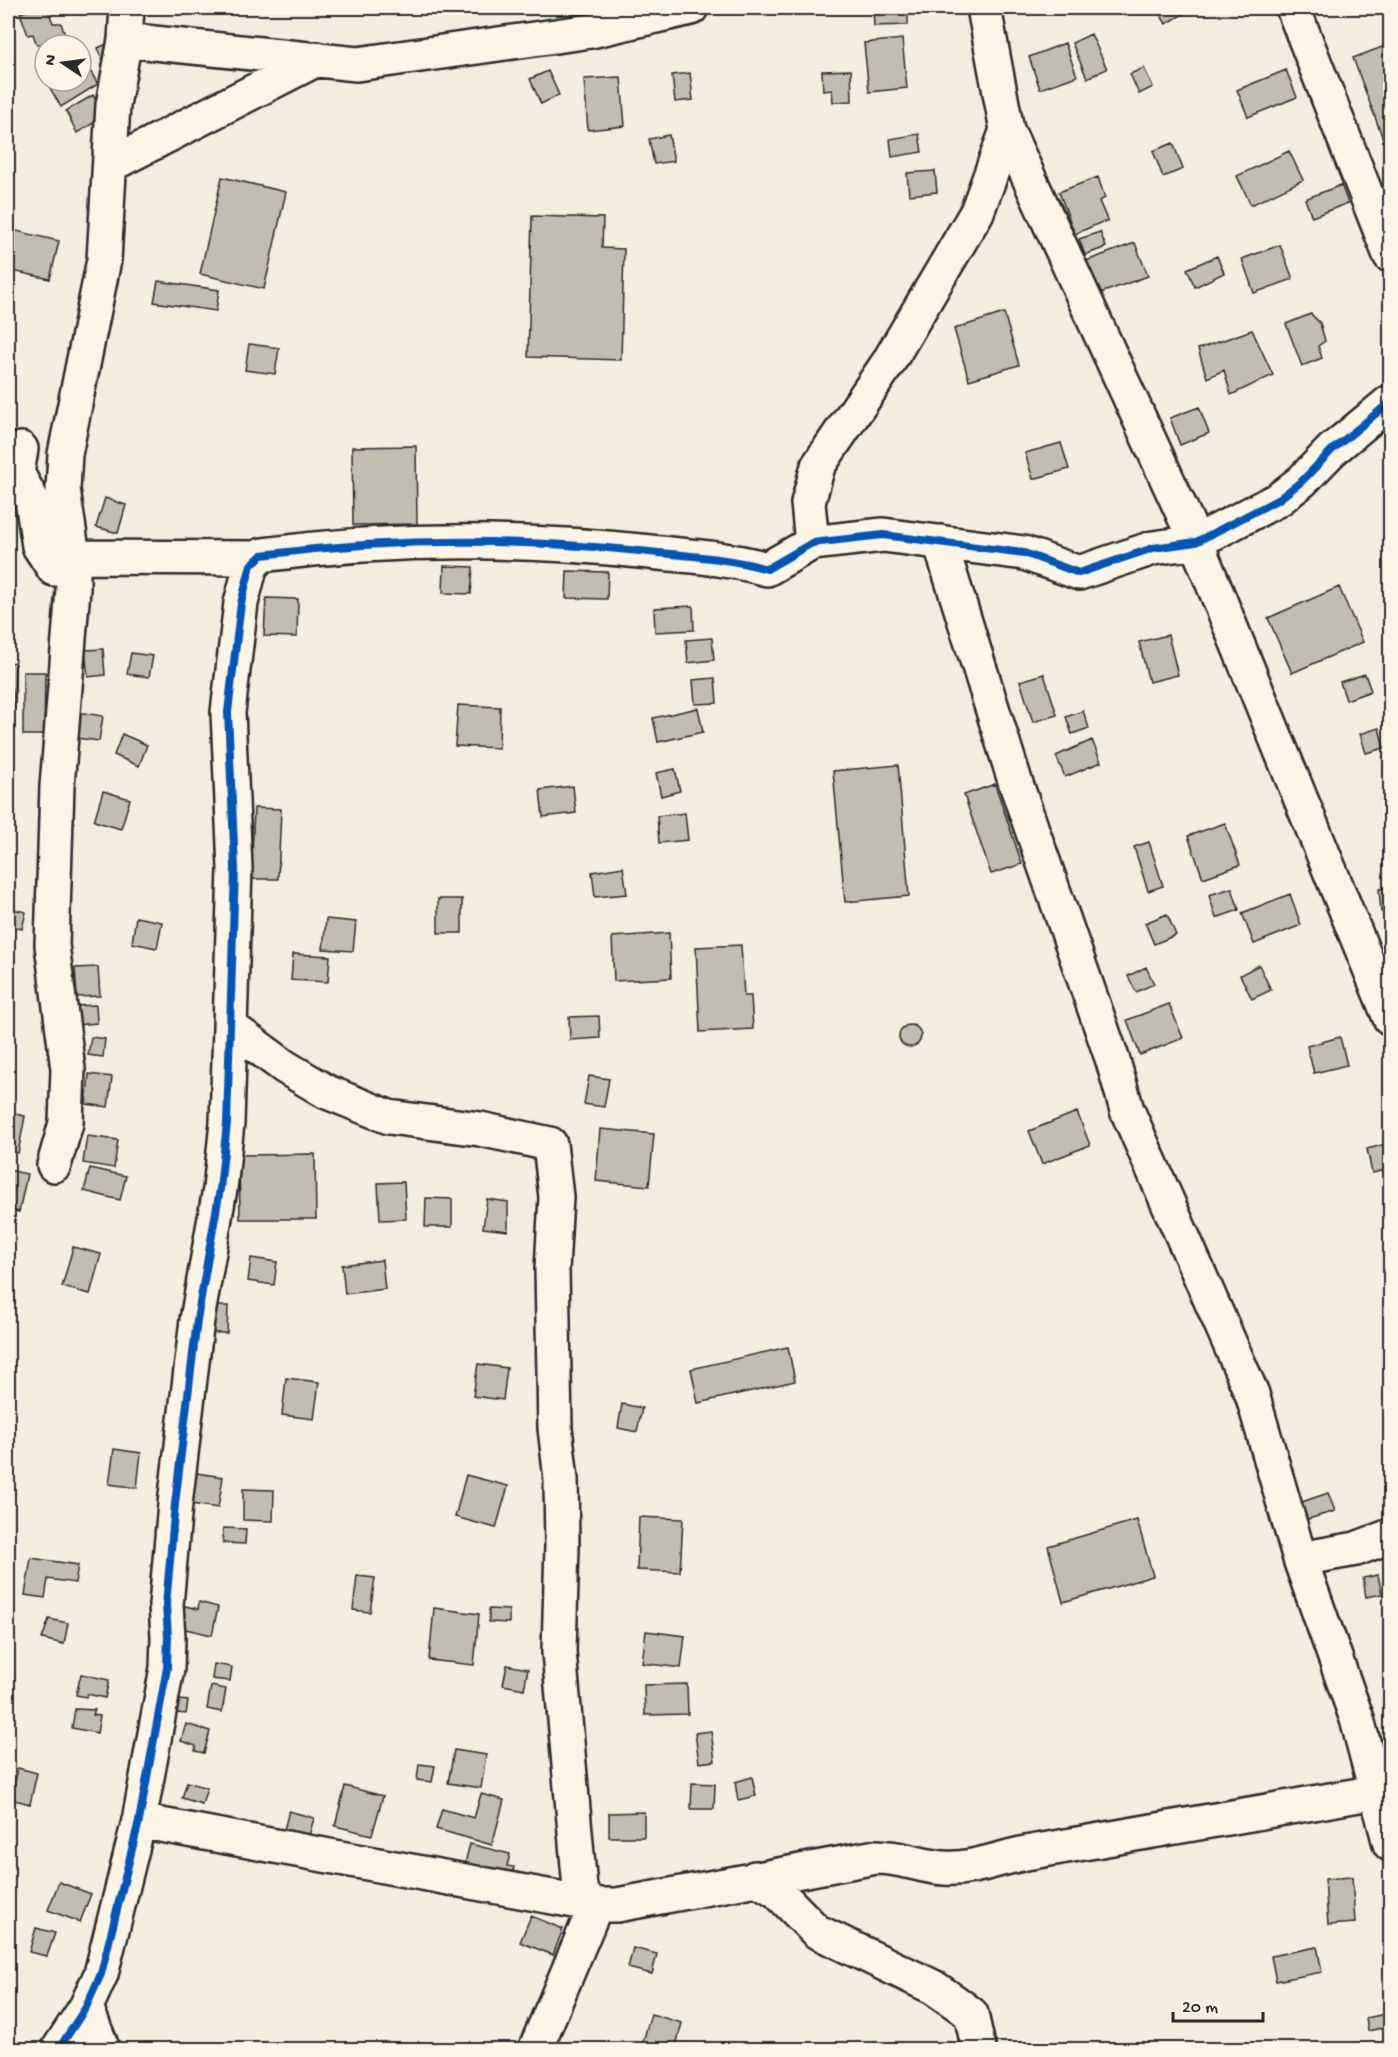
<svg xmlns="http://www.w3.org/2000/svg" width="1398" height="2057" viewBox="0 0 1398 2057" font-family="'Gochi Hand',sans-serif">
	<rect width="100%" height="100%" fill="#f4edde"/>
	<filter id="ink" filterUnits="userSpaceOnUse"><feTurbulence type="fractalNoise" baseFrequency=".0167" numOctaves="2"/><feDisplacementMap in="SourceGraphic" scale="12" xChannelSelector="R" yChannelSelector="G"/><feConvolveMatrix kernelMatrix="1 2 1 2 8 2 1 2 1" color-interpolation-filters="sRGB"/></filter>
	<g filter="url(#ink)">
		<!-- building -->
		<path fill="#c2bdb1" stroke="#2b2b2b" stroke-width="1.5" d="M 36,8 L 47,8 L 53,23 L 61,23 L 65,35 L 37,45 L 33,34 L 28,35 L 20,13 Z
			M 873,8 L 908,8 L 908,25 L 874,26 Z
			M 1167,8 L 1182,8 L 1185,13 L 1166,24 L 1159,12 Z
			M 1091,34 L 1107,69 L 1087,78 L 1072,43 Z
			M 902,39 L 907,88 L 869,92 L 864,43 Z
			M 109,43 L 116,58 L 104,63 L 98,48 Z
			M 1065,43 L 1077,76 L 1040,89 L 1029,57 Z
			M 1390,44 L 1390,142 L 1385,144 L 1353,58 Z
			M 82,57 L 98,84 L 61,107 L 46,81 L 81,81 Z
			M 1144,68 L 1153,87 L 1139,94 L 1130,74 Z
			M 851,70 L 852,101 L 833,102 L 832,90 L 823,91 L 822,71 Z
			M 1286,70 L 1297,97 L 1248,117 L 1237,90 Z
			M 548,71 L 559,95 L 541,104 L 530,79 Z
			M 690,73 L 693,100 L 675,102 L 672,75 Z
			M 621,77 L 625,126 L 588,130 L 584,79 Z
			M 93,95 L 105,116 L 77,133 L 66,111 Z
			M 919,134 L 922,152 L 892,157 L 890,139 Z
			M 669,135 L 674,161 L 654,164 L 649,139 Z
			M 1173,143 L 1183,169 L 1163,177 L 1153,151 Z
			M 1289,151 L 1303,180 L 1251,205 L 1237,176 Z
			M 935,171 L 937,192 L 909,195 L 907,173 Z
			M 222,177 L 286,192 L 264,289 L 200,274 Z
			M 1098,177 L 1105,198 L 1099,201 L 1108,222 L 1102,222 L 1075,234 L 1059,192 Z
			M 1341,185 L 1348,203 L 1312,217 L 1305,199 Z
			M 532,216 L 603,218 L 602,248 L 624,249 L 621,360 L 528,357 Z
			M 8,229 L 59,241 L 50,279 L 8,270 Z
			M 1100,232 L 1106,247 L 1085,255 L 1079,239 Z
			M 1135,243 L 1148,276 L 1098,294 L 1086,261 Z
			M 1280,245 L 1293,279 L 1254,293 L 1242,259 Z
			M 1217,256 L 1224,273 L 1195,287 L 1187,269 Z
			M 158,281 L 219,290 L 216,311 L 154,302 Z
			M 1004,313 L 1019,365 L 969,380 L 954,329 Z
			M 1311,314 L 1320,323 L 1325,341 L 1318,346 L 1322,358 L 1302,366 L 1286,324 Z
			M 1252,330 L 1273,375 L 1231,395 L 1224,370 L 1207,378 L 1198,349 Z
			M 249,344 L 279,348 L 275,374 L 245,370 Z
			M 1199,407 L 1209,433 L 1180,445 L 1170,418 Z
			M 1061,443 L 1069,469 L 1033,479 L 1025,453 Z
			M 416,446 L 417,524 L 353,525 L 352,447 Z
			M 105,498 L 126,505 L 118,533 L 96,527 Z
			M 444,566 L 473,567 L 471,594 L 443,593 Z
			M 567,571 L 608,572 L 607,599 L 566,598 Z
			M 1339,587 L 1363,642 L 1292,673 L 1268,618 Z
			M 266,598 L 298,599 L 297,637 L 264,636 Z
			M 693,606 L 694,630 L 655,632 L 654,608 Z
			M 1168,635 L 1178,675 L 1149,682 L 1139,642 Z
			M 712,638 L 714,660 L 688,663 L 686,640 Z
			M 103,649 L 105,675 L 88,677 L 85,650 Z
			M 131,653 L 153,656 L 149,677 L 127,674 Z
			M 8,662 L 15,663 L 13,729 L 8,729 Z
			M 23,672 L 45,672 L 44,735 L 23,735 Z
			M 1044,674 L 1057,715 L 1033,722 L 1020,681 Z
			M 1365,674 L 1371,691 L 1346,700 L 1340,682 Z
			M 715,678 L 717,703 L 695,704 L 693,680 Z
			M 458,705 L 500,707 L 499,748 L 455,746 Z
			M 698,708 L 703,732 L 658,742 L 653,718 Z
			M 71,711 L 103,716 L 99,741 L 68,737 Z
			M 1083,711 L 1089,728 L 1072,734 L 1066,717 Z
			M 1379,728 L 1384,748 L 1366,753 L 1360,734 Z
			M 122,734 L 147,745 L 139,766 L 114,755 Z
			M 1092,740 L 1101,762 L 1065,777 L 1056,756 Z
			M 898,765 L 909,896 L 845,902 L 833,771 Z
			M 675,769 L 680,791 L 661,796 L 656,773 Z
			M 995,784 L 1022,864 L 991,874 L 964,795 Z
			M 573,786 L 576,813 L 543,817 L 540,790 Z
			M 103,791 L 130,799 L 121,829 L 94,821 Z
			M 254,808 L 281,809 L 278,879 L 251,879 Z
			M 685,813 L 688,840 L 659,843 L 657,816 Z
			M 1225,823 L 1240,865 L 1203,878 L 1188,836 Z
			M 1149,842 L 1163,886 L 1148,891 L 1134,847 Z
			M 623,867 L 627,894 L 595,897 L 592,872 Z
			M 1232,888 L 1239,910 L 1216,918 L 1209,895 Z
			M 1390,888 L 1390,911 L 1381,912 L 1379,889 Z
			M 1290,894 L 1301,925 L 1254,944 L 1242,913 Z
			M 438,899 L 462,899 L 462,933 L 438,933 Z
			M 8,908 L 26,912 L 22,929 L 8,925 Z
			M 1167,914 L 1176,935 L 1154,944 L 1145,923 Z
			M 136,917 L 162,922 L 157,948 L 132,943 Z
			M 326,919 L 356,922 L 353,951 L 323,949 Z
			M 669,933 L 671,978 L 614,981 L 612,937 Z
			M 741,945 L 744,996 L 751,996 L 753,1029 L 700,1032 L 696,947 Z
			M 293,954 L 330,956 L 328,982 L 291,980 Z
			M 1259,965 L 1271,990 L 1252,999 L 1240,975 Z
			M 98,967 L 100,996 L 77,997 L 75,968 Z
			M 1146,967 L 1154,984 L 1136,992 L 1128,976 Z
			M 1169,1004 L 1183,1038 L 1140,1055 L 1127,1020 Z
			M 96,1005 L 97,1023 L 76,1025 L 75,1006 Z
			M 599,1016 L 600,1038 L 570,1040 L 569,1017 Z
			M899 1036a11 11 0 1 1 22 0a11 11 0 1 1-22 0Z
			M 91,1037 L 105,1039 L 103,1057 L 88,1055 Z
			M 1340,1037 L 1347,1065 L 1314,1073 L 1307,1046 Z
			M 89,1074 L 112,1077 L 108,1107 L 86,1104 Z
			M 589,1076 L 609,1079 L 604,1107 L 584,1104 Z
			M 1077,1112 L 1090,1145 L 1042,1164 L 1029,1131 Z
			M 10,1113 L 25,1116 L 18,1153 L 8,1151 Z
			M 600,1129 L 654,1134 L 649,1186 L 596,1181 Z
			M 87,1136 L 118,1140 L 114,1168 L 83,1163 Z
			M 1390,1143 L 1390,1169 L 1372,1173 L 1367,1149 Z
			M 315,1154 L 316,1219 L 240,1219 L 239,1155 Z
			M 90,1168 L 126,1176 L 120,1200 L 84,1191 Z
			M 8,1170 L 27,1174 L 19,1212 L 8,1209 Z
			M 404,1182 L 406,1219 L 380,1220 L 378,1183 Z
			M 426,1198 L 452,1199 L 452,1227 L 425,1227 Z
			M 487,1199 L 508,1202 L 508,1231 L 483,1228 Z
			M 73,1247 L 101,1254 L 90,1294 L 62,1287 Z
			M 251,1258 L 277,1262 L 274,1285 L 248,1281 Z
			M 382,1260 L 385,1289 L 345,1294 L 342,1265 Z
			M 205,1306 L 228,1306 L 227,1333 L 204,1333 Z
			M 788,1347 L 795,1381 L 698,1403 L 691,1369 Z
			M 478,1364 L 507,1368 L 503,1400 L 473,1396 Z
			M 286,1378 L 319,1382 L 314,1419 L 282,1415 Z
			M 622,1404 L 642,1408 L 637,1432 L 618,1428 Z
			M 114,1449 L 141,1453 L 137,1488 L 109,1484 Z
			M 196,1473 L 223,1477 L 218,1508 L 191,1504 Z
			M 466,1475 L 508,1486 L 496,1528 L 455,1517 Z
			M 243,1489 L 274,1490 L 273,1521 L 243,1520 Z
			M 1328,1493 L 1335,1511 L 1305,1520 L 1299,1503 Z
			M 639,1517 L 683,1519 L 680,1572 L 637,1570 Z
			M 1137,1520 L 1153,1576 L 1063,1602 L 1048,1546 Z
			M 223,1528 L 246,1529 L 245,1544 L 223,1543 Z
			M 31,1558 L 78,1565 L 75,1583 L 48,1579 L 45,1598 L 25,1595 Z
			M 1378,1575 L 1382,1594 L 1366,1597 L 1363,1578 Z
			M 357,1576 L 375,1578 L 370,1612 L 353,1610 Z
			M 199,1602 L 218,1607 L 212,1635 L 172,1626 L 177,1604 L 198,1609 Z
			M 434,1608 L 479,1614 L 474,1665 L 429,1660 Z
			M 489,1609 L 509,1610 L 509,1623 L 489,1622 Z
			M 49,1619 L 68,1623 L 64,1644 L 42,1639 Z
			M 646,1631 L 685,1636 L 681,1668 L 642,1663 Z
			M 214,1664 L 232,1667 L 230,1681 L 212,1679 Z
			M 507,1665 L 528,1669 L 524,1689 L 503,1685 Z
			M 81,1674 L 109,1680 L 105,1698 L 87,1694 L 86,1697 L 76,1695 Z
			M 687,1684 L 688,1714 L 645,1715 L 644,1685 Z
			M 211,1686 L 226,1689 L 222,1712 L 207,1709 Z
			M 170,1699 L 188,1701 L 186,1714 L 168,1712 Z
			M 75,1709 L 95,1710 L 93,1715 L 100,1716 L 97,1733 L 72,1728 Z
			M 186,1724 L 210,1731 L 204,1753 L 195,1751 L 196,1746 L 181,1741 Z
			M 711,1731 L 715,1761 L 699,1763 L 695,1733 Z
			M 454,1750 L 486,1755 L 481,1788 L 448,1783 Z
			M 1390,1750 L 1390,1807 L 1385,1751 Z
			M 419,1764 L 435,1766 L 432,1782 L 417,1780 Z
			M 18,1768 L 37,1773 L 30,1804 L 11,1799 Z
			M 752,1777 L 756,1796 L 738,1800 L 735,1782 Z
			M 187,1782 L 207,1788 L 202,1804 L 182,1798 Z
			M 692,1783 L 715,1784 L 714,1809 L 691,1809 Z
			M 345,1786 L 383,1796 L 372,1835 L 335,1826 Z
			M 481,1794 L 504,1800 L 492,1845 L 436,1829 L 442,1809 L 474,1818 Z
			M 289,1811 L 314,1818 L 309,1836 L 284,1830 Z
			M 644,1812 L 644,1837 L 609,1837 L 609,1813 Z
			M 470,1844 L 510,1854 L 507,1866 L 514,1867 L 509,1887 L 462,1874 Z
			M 1352,1877 L 1355,1923 L 1328,1925 L 1325,1879 Z
			M 59,1882 L 91,1894 L 80,1922 L 48,1910 Z
			M 531,1916 L 563,1929 L 553,1955 L 520,1942 Z
			M 36,1928 L 55,1933 L 47,1956 L 29,1952 Z
			M 1317,1947 L 1322,1972 L 1276,1981 L 1271,1956 Z
			M 633,1948 L 657,1954 L 652,1974 L 628,1968 Z
			M 1390,2013 L 1390,2026 L 1368,2031 L 1366,2018 Z
			M 651,2014 L 682,2023 L 675,2050 L 658,2050 L 642,2045 Z"/>
		<g fill="none" stroke-linecap="round" stroke-linejoin="round">
			<!-- street casing -->
			<g stroke="#2b2b2b" stroke-width="38">
				<path id="street" d="M 984,8 L 1007,130 L 1196,542 L 1390,1018
					M 1293,8 L 1390,255
					M 125,40 L 357,64 L 591,31 L 691,8
					M 110,165 L 317,59
					M 21,449 L 17,473 L 32,500 L 39,546 L 54,569 L 73,557 L 256,558
					M 940,542 L 1015,781 L 1113,1061 L 1127,1110 L 1252,1394 L 1300,1559 L 1357,1719 L 1390,1844
					M 812,543 L 808,503 L 818,466 L 888,363 L 977,212 L 1007,130
					M 232,1028 L 285,1067 L 327,1092 L 389,1117 L 480,1129 L 550,1144 L 556,1197 L 552,1269 L 555,1428 L 561,1479 L 562,1546 L 559,1652 L 580,1888 L 585,1898 L 596,1905
					M 54,1165 L 66,1123 L 68,1069 L 52,945 L 57,786 L 73,589 L 73,557 L 63,489 L 65,454 L 104,260 L 113,105 L 125,40 L 127,8
					M 1300,1559 L 1356,1549 L 1390,1536
					M 139,1821 L 596,1905 L 617,1905 L 876,1857 C 903,1857 921,1867 944,1868 C 972,1870 1000,1858 1026,1853 L 1376,1792
					M 755,1878 L 777,1891 L 816,1931 L 933,1987 L 955,2002 L 971,2014 L 979,2050
					M 86,2007 L 103,2050
					M 58,2050 L 86,2007 L 101,1974 L 139,1821 L 167,1668 L 168,1637 L 166,1605 L 175,1504 L 197,1320 L 220,1189 L 227,1123 L 235,868 L 228,712 L 241,603 L 251,565 L 262,555 C 391,538 521,538 650,552 C 689,556 729,558 767,569 L 812,543 L 883,535 L 1024,553 L 1079,573 L 1153,548 L 1196,542 L 1279,499 L 1302,481 L 1332,450 L 1390,402
					M 535,2050 L 596,1905"/>
			</g>
			<!-- street -->
			<use href="#street" stroke="#fcf5e5" stroke-width="33"/>
			<!-- cycleway casing -->
			<g stroke="#fcf5e5" stroke-width="11">
				<path id="cycleway" d="M 58,2050 L 86,2007 L 101,1974 L 139,1821 L 167,1668 L 168,1637 L 166,1605 L 175,1504 L 197,1320 L 220,1189 L 227,1123 L 235,868 L 228,712 L 241,603 L 251,565 L 262,555 C 391,538 521,538 650,552 C 689,556 729,558 767,569 L 812,543 L 883,535 L 1024,553 L 1079,573 L 1153,548 L 1196,542 L 1279,499 L 1302,481 L 1332,450 L 1390,402"/>
			</g>
			<!-- cycleway -->
			<use href="#cycleway" stroke="#0057b8" stroke-width="8"/>
		</g>
	</g>
	<!-- margin -->
	<rect width="1398" height="2057" fill="none" stroke="#fcf5e5" stroke-width="30"/>
	<rect x="15" y="15" width="1368" height="2027" fill="none" stroke="#2b2b2b" stroke-width="2" filter="url(#ink)"/>
	<!-- north arrow -->
	<g transform="translate(63 63) rotate(283)"><circle r="28" fill="#fcf5e5" stroke="#a8a49b" stroke-width="1.5"/>
	<path d="M0-4.5L10 22L0 15L-10 22Z" fill="#2b2b2b"/>
	<text y="-9" font-size="16" font-weight="bold" text-anchor="middle" fill="#2b2b2b">N</text>
	</g>
	<!-- scale -->
	<path d="M1173 2012v9h90v-9" fill="none" stroke="#2b2b2b" stroke-width="3"/>
	<text x="1182" y="2012" font-size="18" fill="#2b2b2b" stroke="#fcf5e5" stroke-width="4.5" paint-order="stroke">20 m</text>
</svg>
